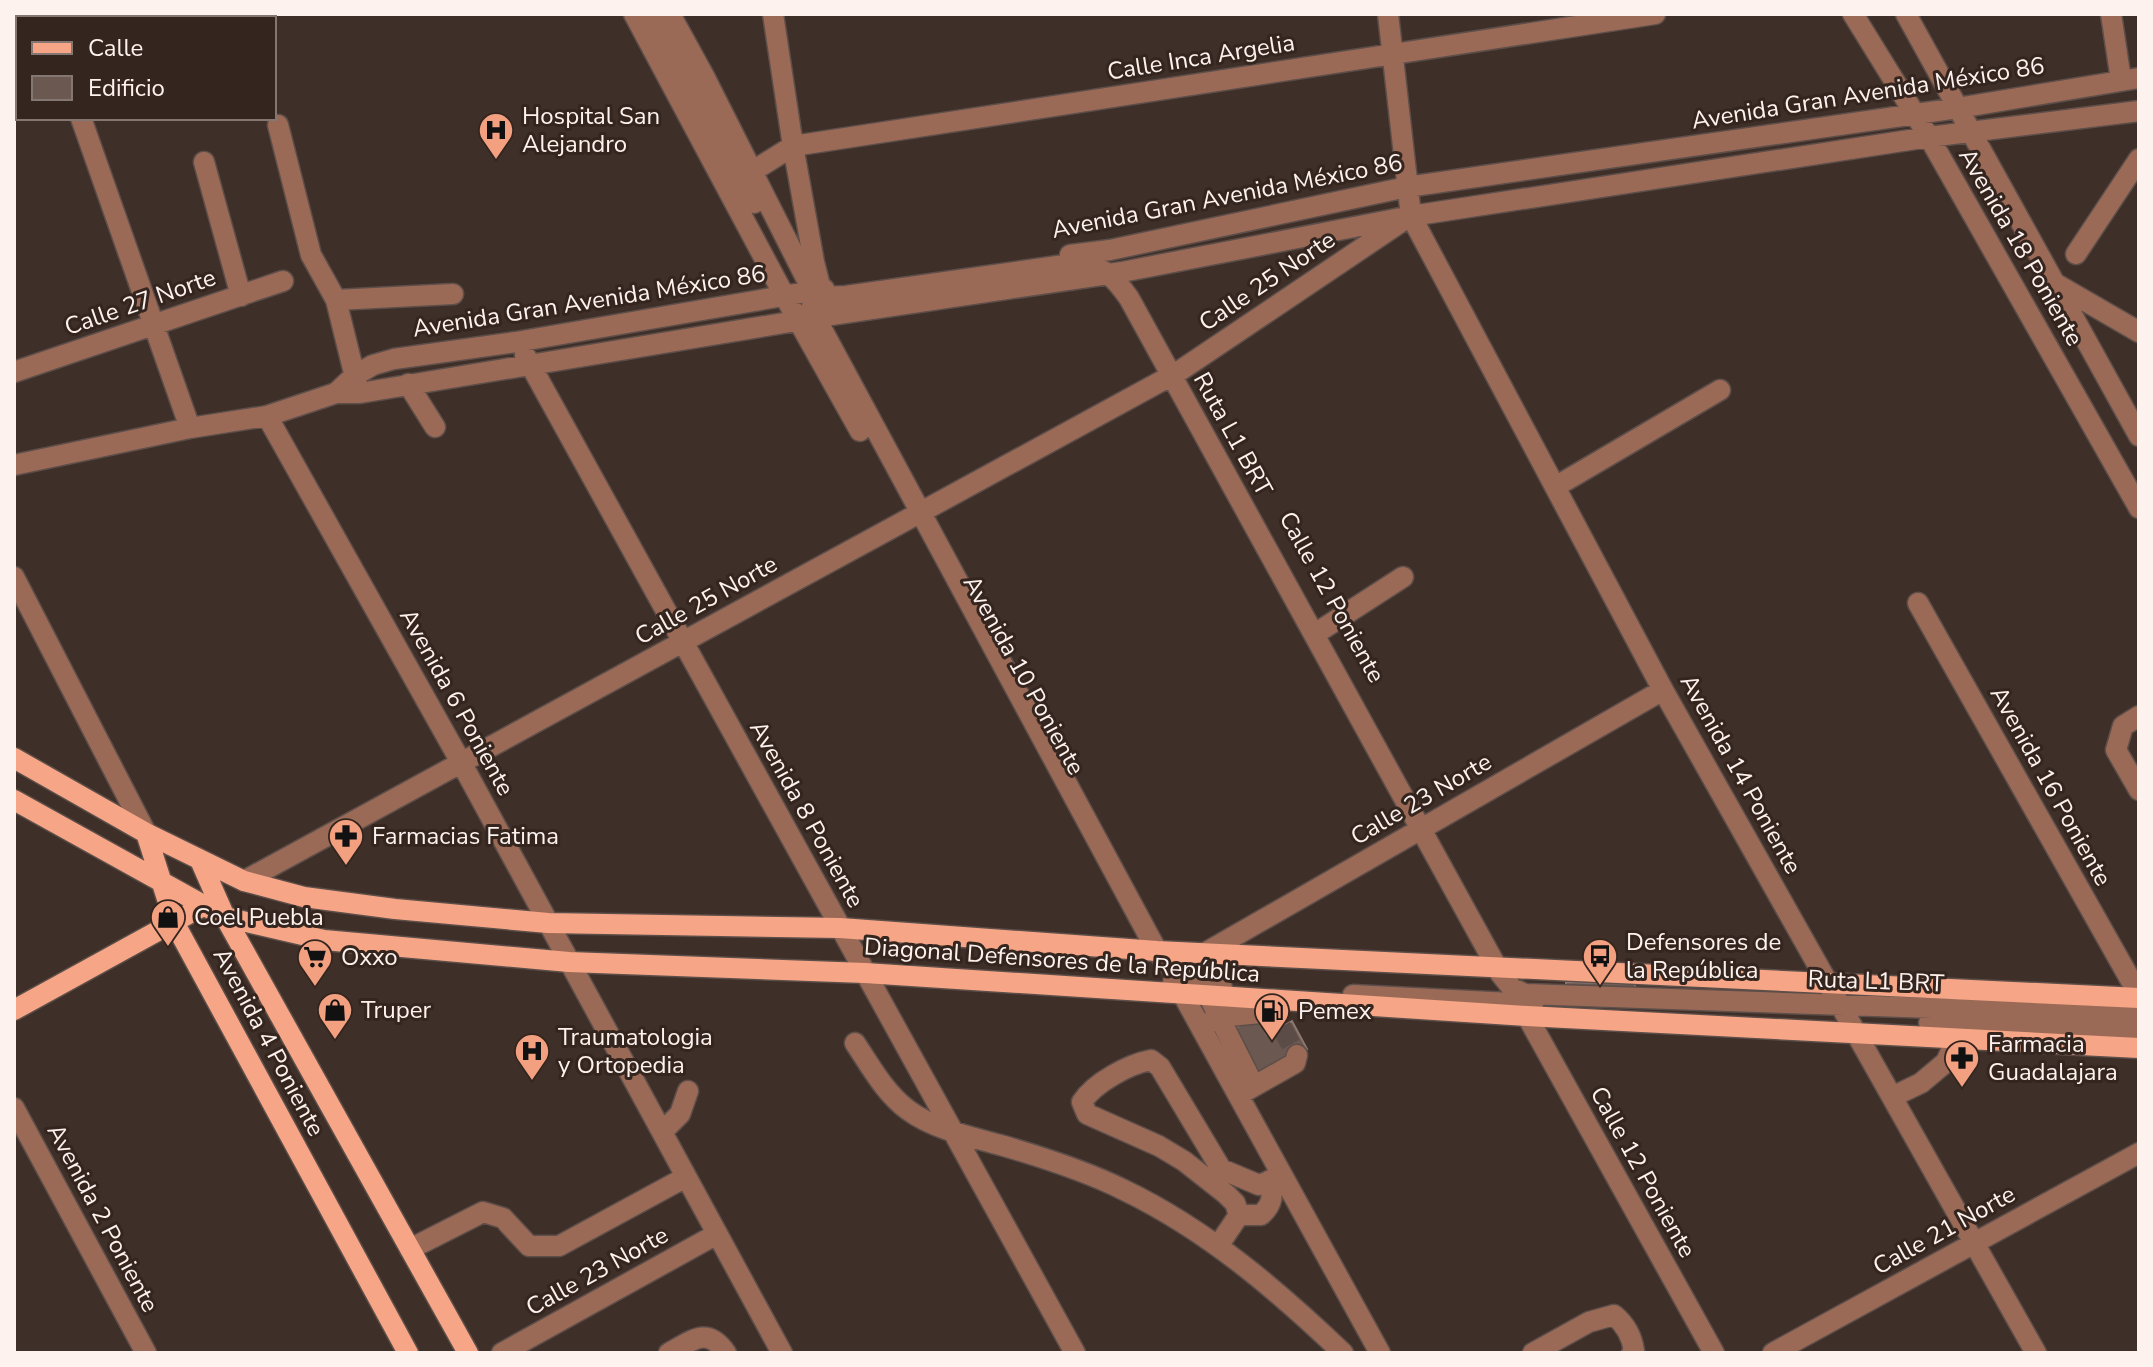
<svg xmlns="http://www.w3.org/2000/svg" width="2153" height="1367" viewBox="0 0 2153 1367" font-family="'Nunito Sans',sans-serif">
	<rect width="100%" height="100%" fill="#3f2f29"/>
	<!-- building -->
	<path fill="#6a5851" stroke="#8c7972" stroke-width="2" d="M 1566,982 L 1635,984 L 1634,996 L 1566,993 Z
		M 1257,1016 L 1267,1035 L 1292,1021 L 1307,1049 L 1259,1075 L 1234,1029 Z"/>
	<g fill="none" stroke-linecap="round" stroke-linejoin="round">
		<!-- minor-tunnel -->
		<path stroke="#5c4c47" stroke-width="20" stroke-dasharray="20 10" stroke-linecap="butt" d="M 1281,1027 L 1297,1055"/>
		<!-- minor casing -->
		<g stroke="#5d4e49" stroke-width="23">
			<path id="minor" d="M 44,14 L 45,18
				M 634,14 L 784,295 L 860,431
				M 650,14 L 754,203
				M 670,14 L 704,76 L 812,290 L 823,297 L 846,296 L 1078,263 C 1104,266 1115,278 1129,298 L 1500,973 L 1512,988 L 1525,994 L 2139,1015
				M 773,14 L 793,146 L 814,262 L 821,290
				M 1388,14 L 1411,216 L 1663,690 L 2036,1353
				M 1853,14 L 1929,137 L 2139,508
				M 1906,14 L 2139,436
				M 2111,14 L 2121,80
				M 81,118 L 190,428
				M 278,125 L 311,255 L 336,300 L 357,385
				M 204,162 L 241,296
				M 761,166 L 793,146 L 1655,14
				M 2076,254 L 2139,159
				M 1070,255 L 1110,250 L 1407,187 L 1958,108 L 2139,78
				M 2056,284 L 2139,332
				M 336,300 L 453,294
				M 811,309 L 1157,951 C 1175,976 1191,985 1222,988
				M 525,355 L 1075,1353
				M 14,372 L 283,281
				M 408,384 L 435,427
				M 336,393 L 354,376 L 373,365 L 394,359 L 516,342 L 824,289
				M 267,416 L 462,764 L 782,1353
				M 14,465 L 190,428 L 267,416 L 336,393 L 360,393 L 826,316 L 1122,272 L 1411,216 L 1929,137 L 2139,111
				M 1555,487 L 1720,390
				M 14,577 L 146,833
				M 1918,603 L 2139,995
				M 1321,630 L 1403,577
				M 2139,716 L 2123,726 L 2116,750 L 2139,790
				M 244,881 L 1178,372 L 1401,222
				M 1205,953 L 1663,690
				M 1173,983 L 1182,993 L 1380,1353
				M 1199,984 L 1208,995 L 1254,1086
				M 1353,995 L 1533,1004
				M 1527,1016 L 1714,1353
				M 1208,1023 L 1219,1017 L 1272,1012
				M 1929,1023 L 2139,1031
				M 855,1043 C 871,1067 885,1093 908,1110 C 935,1130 972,1137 1004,1146 C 1045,1158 1086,1171 1124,1190 C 1207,1230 1277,1290 1343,1353
				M 1242,1093 L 1295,1063 L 1297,1055
				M 1892,1097 L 1921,1083 L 1946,1062 L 1957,1038
				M 14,1108 L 146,1353
				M 662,1132 L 680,1114 L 688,1091
				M 1239,1215 L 1261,1215 C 1273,1204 1273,1196 1270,1180
				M 1218,1246 L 1239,1215 L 1235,1203 L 1226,1194 L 1184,1161 L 1159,1146 L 1087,1114 L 1082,1102 C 1094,1083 1129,1064 1151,1060 L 1160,1067 L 1221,1169 L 1259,1185 L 1282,1176
				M 410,1249 L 483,1212 L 503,1218 L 529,1246 L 559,1246 L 686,1177
				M 502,1353 L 717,1234
				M 669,1353 C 692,1341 707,1325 726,1353
				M 1533,1353 L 1589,1322 L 1614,1315 C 1626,1325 1632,1336 1634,1351 L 1632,1353
				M 1773,1353 L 2139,1153"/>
		</g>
		<!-- major casing -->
		<g stroke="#5d4e49" stroke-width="23">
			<path id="major" d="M 14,758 L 146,833 L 244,881 L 304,897 L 395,909 L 548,923 L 840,928 L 1157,951 L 2139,998
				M 14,800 L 225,917 L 324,940 L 569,962 L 865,973 L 1527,1016 L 2139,1048
				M 146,833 L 175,924 L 408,1353
				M 200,860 L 225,917 L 468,1353
				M 14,1010 L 214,900"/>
		</g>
		<!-- minor -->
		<use href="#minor" stroke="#9b6a57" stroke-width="20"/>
		<!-- major -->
		<use href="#major" stroke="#f6a686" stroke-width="20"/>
	</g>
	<!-- icons -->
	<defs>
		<g id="hospital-pin" transform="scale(1.8)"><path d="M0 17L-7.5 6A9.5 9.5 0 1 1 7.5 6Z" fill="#f2a080" stroke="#34251f"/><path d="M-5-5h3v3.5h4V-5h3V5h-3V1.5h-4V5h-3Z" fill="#111"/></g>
		<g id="pharmacy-pin" transform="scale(1.8)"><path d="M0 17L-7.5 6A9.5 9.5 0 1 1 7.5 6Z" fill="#f2a080" stroke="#34251f"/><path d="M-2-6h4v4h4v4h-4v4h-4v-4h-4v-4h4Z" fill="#111"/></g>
		<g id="shop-pin" transform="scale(1.8)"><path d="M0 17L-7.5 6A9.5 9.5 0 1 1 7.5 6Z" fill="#f2a080" stroke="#34251f"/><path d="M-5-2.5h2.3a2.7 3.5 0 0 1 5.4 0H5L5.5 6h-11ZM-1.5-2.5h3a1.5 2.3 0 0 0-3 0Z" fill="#111"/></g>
		<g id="bus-pin" transform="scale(1.8)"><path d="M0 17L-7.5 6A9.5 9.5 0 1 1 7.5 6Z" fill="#f2a080" stroke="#34251f"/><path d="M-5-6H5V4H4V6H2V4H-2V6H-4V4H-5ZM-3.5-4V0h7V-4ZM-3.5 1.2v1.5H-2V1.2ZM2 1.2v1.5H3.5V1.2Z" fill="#111"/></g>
		<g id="supermarket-pin" transform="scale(1.8)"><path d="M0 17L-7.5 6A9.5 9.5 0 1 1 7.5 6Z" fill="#f2a080" stroke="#34251f"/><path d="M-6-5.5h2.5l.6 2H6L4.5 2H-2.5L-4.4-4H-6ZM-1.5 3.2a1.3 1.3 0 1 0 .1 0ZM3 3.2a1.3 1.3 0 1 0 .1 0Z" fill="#111"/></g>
		<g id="fuel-pin" transform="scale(1.8)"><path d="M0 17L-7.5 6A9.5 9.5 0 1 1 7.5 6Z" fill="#f2a080" stroke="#34251f"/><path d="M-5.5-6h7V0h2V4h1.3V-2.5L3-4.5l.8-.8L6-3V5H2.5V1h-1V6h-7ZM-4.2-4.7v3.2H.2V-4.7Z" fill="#111"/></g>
	</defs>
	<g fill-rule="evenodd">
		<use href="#hospital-pin" x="496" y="130"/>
		<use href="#pharmacy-pin" x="346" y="836"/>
		<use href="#shop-pin" x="168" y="917"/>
		<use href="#bus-pin" x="1600" y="956"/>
		<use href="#supermarket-pin" x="315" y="957"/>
		<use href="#shop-pin" x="335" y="1010"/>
		<use href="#fuel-pin" x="1272" y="1011"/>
		<use href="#hospital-pin" x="532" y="1051"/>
		<use href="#pharmacy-pin" x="1962" y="1058"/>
	</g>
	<g text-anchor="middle" stroke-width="6" stroke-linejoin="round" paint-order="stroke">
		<!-- street labels -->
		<g font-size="24" fill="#fdf2ee" stroke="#34251f">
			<text transform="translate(1201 57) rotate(-9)" y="8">Calle Inca Argelia</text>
			<text transform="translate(1868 93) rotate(-9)" y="8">Avenida Gran Avenida México 86</text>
			<text transform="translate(1227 196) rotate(-11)" y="8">Avenida Gran Avenida México 86</text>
			<text transform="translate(2021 247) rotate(60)" y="8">Avenida 18 Poniente</text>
			<text transform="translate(1267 281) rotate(-34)" y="8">Calle 25 Norte</text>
			<text transform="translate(589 301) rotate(-9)" y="8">Avenida Gran Avenida México 86</text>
			<text transform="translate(140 302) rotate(-19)" y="8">Calle 27 Norte</text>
			<text transform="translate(1233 434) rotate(61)" y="8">Ruta L1 BRT</text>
			<text transform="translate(1332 597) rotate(61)" y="8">Calle 12 Poniente</text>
			<text transform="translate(706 600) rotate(-29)" y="8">Calle 25 Norte</text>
			<text transform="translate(1024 675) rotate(61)" y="8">Avenida 10 Poniente</text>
			<text transform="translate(457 702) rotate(61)" y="8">Avenida 6 Poniente</text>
			<text transform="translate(1741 774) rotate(61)" y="8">Avenida 14 Poniente</text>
			<text transform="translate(2051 786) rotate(61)" y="8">Avenida 16 Poniente</text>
			<text transform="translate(1421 799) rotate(-30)" y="8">Calle 23 Norte</text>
			<text transform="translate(807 814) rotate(61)" y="8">Avenida 8 Poniente</text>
			<text transform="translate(1062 960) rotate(4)" y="8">Diagonal Defensores de la República</text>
			<text transform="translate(1876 981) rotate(2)" y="8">Ruta L1 BRT</text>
			<text transform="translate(269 1042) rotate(62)" y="8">Avenida 4 Poniente</text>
			<text transform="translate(1643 1172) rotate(61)" y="8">Calle 12 Poniente</text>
			<text transform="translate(103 1218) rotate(62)" y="8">Avenida 2 Poniente</text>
			<text transform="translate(1944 1230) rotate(-29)" y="8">Calle 21 Norte</text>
			<text transform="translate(597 1271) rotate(-29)" y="8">Calle 23 Norte</text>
		</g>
		<!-- poi labels -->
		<g font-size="24" fill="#fdf2ee" stroke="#34251f" text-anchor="start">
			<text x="522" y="124">Hospital San<tspan x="522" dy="28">Alejandro</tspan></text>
			<text x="372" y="844">Farmacias Fatima</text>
			<text x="194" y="925">Coel Puebla</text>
			<text x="1626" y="950">Defensores de<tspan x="1626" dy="28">la República</tspan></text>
			<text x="341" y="965">Oxxo</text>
			<text x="361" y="1018">Truper</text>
			<text x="1298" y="1019">Pemex</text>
			<text x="558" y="1045">Traumatologia<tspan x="558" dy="28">y Ortopedia</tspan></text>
			<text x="1988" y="1052">Farmacia<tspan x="1988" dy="28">Guadalajara</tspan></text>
		</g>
	</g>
	<!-- border -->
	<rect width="2153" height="1367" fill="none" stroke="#fdf2ee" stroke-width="32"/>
	<!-- legend -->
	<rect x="16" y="16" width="260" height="104" fill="#34251f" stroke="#847772" stroke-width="2"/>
	<rect x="32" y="42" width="40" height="12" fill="#f6a686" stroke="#847772" stroke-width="2"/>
	<text x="88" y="56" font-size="24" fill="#fdf2ee">Calle</text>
	<rect x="32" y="76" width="40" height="24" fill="#6a5851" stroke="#847772" stroke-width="2"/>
	<text x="88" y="96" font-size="24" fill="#fdf2ee">Edificio</text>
</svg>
